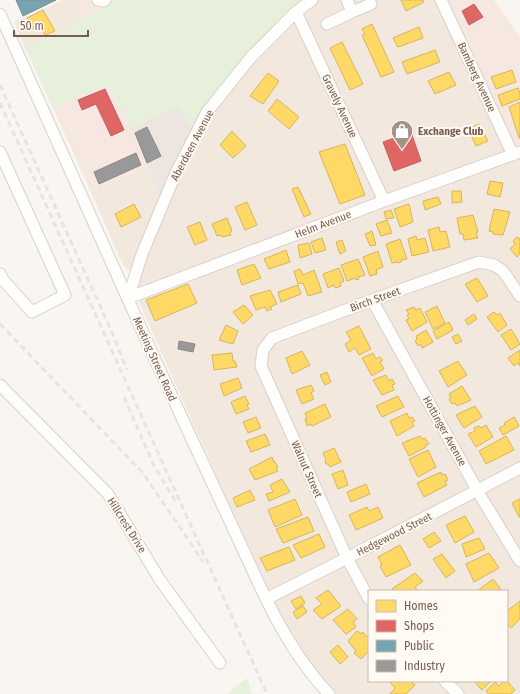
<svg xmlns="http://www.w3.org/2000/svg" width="520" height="694" viewBox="0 0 520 694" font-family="'Fira Sans Condensed',sans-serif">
	<rect width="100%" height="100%" fill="#f9f5f0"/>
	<!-- residential -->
	<path fill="#f2e8de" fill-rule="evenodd" d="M 63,0 L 73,0 L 83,19 L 61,32 L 25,48 L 14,22 Z
		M 312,0 L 448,0 L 520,81 L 520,694 L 337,694 L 320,676 L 288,632 L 233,513 L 138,300 L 140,281 L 123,265 L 91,192 L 147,166 L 163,202 L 207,112 L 251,57 ZM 369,591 L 507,591 L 507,681 L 369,681 Z"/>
	<!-- commercial -->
	<path fill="#f6e8e1" d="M 73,0 L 119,0 L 83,19 Z
		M 448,0 L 494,0 L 520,37 L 520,155 L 509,136 Z
		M 110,85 L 131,128 L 147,166 L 91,192 L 53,108 Z"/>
	<!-- industrial -->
	<path fill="#ede5e0" d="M 179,105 L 188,124 L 199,128 L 163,203 L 131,128 Z"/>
	<!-- green -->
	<path fill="#e7f0db" d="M 117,0 L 312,0 L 296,12 L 199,128 L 188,124 L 179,105 L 131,128 L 110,85 L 53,108 L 25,48 L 61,32 Z
		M 247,678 L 252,694 L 227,694 Z"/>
	<!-- homes -->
	<path fill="#ffd966" stroke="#d7b45e" d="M 401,0 L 423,0 L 424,2 L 406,11 Z
		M 43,10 L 55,31 L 45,35 L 40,26 L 34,29 L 27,18 Z
		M 372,24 L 394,72 L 381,77 L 362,35 L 365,34 L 362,29 Z
		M 419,27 L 423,38 L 398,47 L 393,38 Z
		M 342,42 L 363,84 L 350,90 L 330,48 Z
		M 435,50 L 440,62 L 407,74 L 402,62 Z
		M 512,70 L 516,82 L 496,89 L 491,77 Z
		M 449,72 L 456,85 L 435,94 L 428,81 Z
		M 268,73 L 279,81 L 263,104 L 250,96 Z
		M 518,88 L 520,93 L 520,99 L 502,106 L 498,95 Z
		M 277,99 L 299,117 L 289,129 L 268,111 Z
		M 520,102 L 520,138 L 519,138 L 509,107 Z
		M 479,124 L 488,141 L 476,146 L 468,129 Z
		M 232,131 L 246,146 L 233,158 L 220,145 Z
		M 345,144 L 365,195 L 340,204 L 319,152 Z
		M 490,181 L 503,183 L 500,197 L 487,194 Z
		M 298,187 L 311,214 L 304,217 L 292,189 Z
		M 452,191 L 461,191 L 462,202 L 452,203 Z
		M 438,197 L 441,204 L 425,210 L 423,201 Z
		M 247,202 L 257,225 L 245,230 L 235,207 Z
		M 134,204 L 141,217 L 121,227 L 115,214 Z
		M 409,204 L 413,222 L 400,227 L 394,209 Z
		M 494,209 L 510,212 L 503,235 L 493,234 L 493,232 L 489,231 Z
		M 391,210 L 394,218 L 386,219 L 384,212 Z
		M 473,215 L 478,232 L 476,233 L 478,238 L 464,240 L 463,234 L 460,234 L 457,218 Z
		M 227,218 L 232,231 L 230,233 L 231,235 L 222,237 L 221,235 L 217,236 L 212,224 Z
		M 387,220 L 392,233 L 381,236 L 376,224 Z
		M 200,222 L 207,240 L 195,245 L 187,227 Z
		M 439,227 L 440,232 L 446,231 L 450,247 L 433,251 L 428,230 Z
		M 372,231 L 376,245 L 370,246 L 365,234 Z
		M 416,236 L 417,240 L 425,238 L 429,252 L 412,256 L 408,239 Z
		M 517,237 L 520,239 L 520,254 L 517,257 L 510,249 L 515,244 L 513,241 Z
		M 322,238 L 326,250 L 315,253 L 311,242 Z
		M 400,239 L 407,259 L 401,260 L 401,262 L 399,263 L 398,262 L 392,263 L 386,244 Z
		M 342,240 L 346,251 L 340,254 L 336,242 Z
		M 309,243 L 312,254 L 300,258 L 298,245 Z
		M 286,250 L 290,262 L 269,269 L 264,259 Z
		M 378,251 L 383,267 L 376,270 L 377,274 L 370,276 L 363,257 Z
		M 358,259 L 365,275 L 358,277 L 359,279 L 356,280 L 355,278 L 347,281 L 341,265 Z
		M 254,264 L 261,278 L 242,285 L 237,270 Z
		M 339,268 L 344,281 L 340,283 L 341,286 L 335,288 L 334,285 L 328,288 L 323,274 Z
		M 300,269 L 303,275 L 314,270 L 322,292 L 308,296 L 303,283 L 298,284 L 294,271 Z
		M 477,278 L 488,296 L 477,302 L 465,284 Z
		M 188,284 L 197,303 L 155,321 L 146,300 Z
		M 298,285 L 301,294 L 281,302 L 278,292 Z
		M 270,290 L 277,304 L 270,307 L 272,309 L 267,311 L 265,307 L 256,310 L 250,296 Z
		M 244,305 L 253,315 L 243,324 L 233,312 Z
		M 437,306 L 445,323 L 433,329 L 425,312 Z
		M 414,307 L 416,310 L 420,308 L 427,322 L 412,331 L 406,320 L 409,319 L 407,315 L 409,314 L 406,310 Z
		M 494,312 L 497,315 L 500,313 L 507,325 L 498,332 L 487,317 Z
		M 474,314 L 477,319 L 468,325 L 465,320 Z
		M 449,322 L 453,330 L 437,339 L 433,331 Z
		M 226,325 L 238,331 L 233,344 L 219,340 Z
		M 359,326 L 371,349 L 359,355 L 355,348 L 349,352 L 345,344 L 351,340 L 346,332 Z
		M 511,329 L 520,344 L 511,350 L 501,335 Z
		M 426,330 L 433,342 L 422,348 L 420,344 L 418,346 L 415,341 L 417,339 L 416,336 Z
		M 458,334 L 462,341 L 456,344 L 452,337 Z
		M 520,350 L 520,366 L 518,363 L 514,366 L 508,358 Z
		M 302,351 L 310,365 L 292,374 L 286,358 Z
		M 232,353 L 233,361 L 235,361 L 237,367 L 214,370 L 212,355 Z
		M 373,353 L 376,359 L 380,357 L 383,360 L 380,362 L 384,369 L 372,376 L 362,358 Z
		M 458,361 L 467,375 L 448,387 L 439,371 Z
		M 327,372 L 331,382 L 325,385 L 320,375 Z
		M 386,375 L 389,381 L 392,379 L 395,384 L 392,385 L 394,390 L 382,395 L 373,380 Z
		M 238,378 L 242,388 L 224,396 L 220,384 Z
		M 311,385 L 314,391 L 311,393 L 314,399 L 302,404 L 296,390 Z
		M 462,386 L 471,400 L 457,406 L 455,403 L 452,404 L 449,399 L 451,398 L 449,394 Z
		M 245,396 L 249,404 L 247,405 L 249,409 L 236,414 L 231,402 Z
		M 398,396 L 404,407 L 382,417 L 376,406 Z
		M 325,404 L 331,417 L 312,426 L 311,424 L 307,426 L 305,419 L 307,419 L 305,413 Z
		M 475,406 L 482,417 L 464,428 L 456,415 Z
		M 407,413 L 409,418 L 412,417 L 415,421 L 412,423 L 414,426 L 397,436 L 390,421 Z
		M 256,417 L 261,428 L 248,433 L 243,422 Z
		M 514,417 L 519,426 L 503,435 L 499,428 L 505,425 L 504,423 Z
		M 486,425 L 493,437 L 476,447 L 468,434 L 475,431 L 474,428 L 479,426 L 481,428 Z
		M 265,434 L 270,445 L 251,452 L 246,441 Z
		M 420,436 L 422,439 L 425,438 L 429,444 L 425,445 L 426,447 L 409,456 L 402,443 Z
		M 506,436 L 514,450 L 486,464 L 479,451 Z
		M 334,448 L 341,462 L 330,467 L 328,464 L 326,464 L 325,461 L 326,460 L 323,453 Z
		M 428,450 L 436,467 L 418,477 L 409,459 Z
		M 272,457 L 274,462 L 275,462 L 278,467 L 276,468 L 278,471 L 255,480 L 249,469 Z
		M 343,470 L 348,485 L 338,489 L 332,474 Z
		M 441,472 L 442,475 L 445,474 L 448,480 L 445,481 L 447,485 L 424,497 L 417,483 Z
		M 282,479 L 290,492 L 269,501 L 266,494 L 273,492 L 270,485 Z
		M 366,484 L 370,494 L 351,502 L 347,492 Z
		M 250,490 L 255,500 L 237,507 L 233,498 Z
		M 295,499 L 302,515 L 275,527 L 268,510 Z
		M 520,499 L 520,517 L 519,517 L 512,503 Z
		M 367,507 L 369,511 L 378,507 L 383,518 L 356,530 L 349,515 Z
		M 465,516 L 474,532 L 455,543 L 446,525 Z
		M 308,517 L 314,531 L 283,543 L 276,529 Z
		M 434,532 L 441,541 L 429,548 L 423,539 Z
		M 319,534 L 325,547 L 301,558 L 293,545 Z
		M 479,538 L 485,549 L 466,557 L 462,544 Z
		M 400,545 L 411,565 L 386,577 L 380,566 L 382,565 L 378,557 Z
		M 289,547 L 295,560 L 267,571 L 260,558 Z
		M 489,553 L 499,568 L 474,582 L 466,564 Z
		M 442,554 L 455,571 L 446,578 L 433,559 Z
		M 415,573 L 423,581 L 415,587 L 418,591 L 394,591 L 392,589 Z
		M 493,579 L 502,591 L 477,591 Z
		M 328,590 L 341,606 L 322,619 L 313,610 L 322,604 L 316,598 Z
		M 301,596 L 305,603 L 296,609 L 291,601 Z
		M 520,601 L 520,619 L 511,628 L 507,624 L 507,611 Z
		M 303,606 L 307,612 L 297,619 L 293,612 Z
		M 348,609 L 357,619 L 353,622 L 356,627 L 346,634 L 333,620 Z
		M 357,631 L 362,634 L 363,632 L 369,639 L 369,651 L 361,659 L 354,653 L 356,651 L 348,641 Z
		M 338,645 L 348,657 L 340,664 L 330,652 Z
		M 389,681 L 410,681 L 415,685 L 406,694 L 390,694 L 395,688 Z
		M 474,681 L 491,681 L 482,690 Z
		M 504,681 L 507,681 L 515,690 L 511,694 L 488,694 L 486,691 L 495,682 L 499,686 Z"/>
	<!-- shops -->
	<path fill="#e06666" stroke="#c1635e" d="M 474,4 L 483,17 L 469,25 L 462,11 Z
		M 105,89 L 124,130 L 111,136 L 96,104 L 82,110 L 78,100 Z
		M 411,132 L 421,161 L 394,171 L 383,142 Z"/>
	<!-- public -->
	<path fill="#76a5af" stroke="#778f92" d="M 16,0 L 56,0 L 23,16 Z"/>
	<!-- industry -->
	<path fill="#999" stroke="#908782" d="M 147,127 L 161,156 L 147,163 L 135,133 Z
		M 136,153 L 141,165 L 99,184 L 94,172 Z
		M 179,341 L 195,344 L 193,352 L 178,349 Z"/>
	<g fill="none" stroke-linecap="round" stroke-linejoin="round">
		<!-- minor casing -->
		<g stroke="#d7d1cb" stroke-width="13">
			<path id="minor" d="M 98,0 L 103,1 L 105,0
				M 347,0 L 352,12 L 371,4
				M 441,0 L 513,155
				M 296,12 L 384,201
				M 0,14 L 157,364 L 266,599 C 283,633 302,666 329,694
				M 327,24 L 352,12
				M 0,152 L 65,295 L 32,312 L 3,280 L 0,274
				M 128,298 L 384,201 L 520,152
				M 128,298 L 142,254 L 175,175 L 207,112 L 251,57 L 296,12 L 312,0
				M 372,300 L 481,497 L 520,561
				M 0,385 L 108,494 L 160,580 L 220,663
				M 266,599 L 347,558 L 520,468
				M 369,599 L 347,558 L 261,366 L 263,350 L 272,338 L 372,300 L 479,262 L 494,265 L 503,271 L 520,296
				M 445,681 L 458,694"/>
		</g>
		<!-- minor -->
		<use href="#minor" stroke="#fefefd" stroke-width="11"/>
		<!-- rail -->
		<path stroke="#e6e3e7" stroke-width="3" stroke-dasharray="6 4" stroke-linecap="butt" d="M 0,85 L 111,330 L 127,370
			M 0,103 L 267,694
			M 0,324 L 142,472 L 190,542 L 203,562
			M 124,397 L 154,466 L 176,502"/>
	</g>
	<!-- icons -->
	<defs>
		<g id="shop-pin" transform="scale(1.15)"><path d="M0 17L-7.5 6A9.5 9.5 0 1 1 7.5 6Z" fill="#a69286" stroke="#fffaf3"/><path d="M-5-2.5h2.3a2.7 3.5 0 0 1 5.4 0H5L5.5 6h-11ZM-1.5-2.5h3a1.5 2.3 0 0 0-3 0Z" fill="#fff"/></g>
	</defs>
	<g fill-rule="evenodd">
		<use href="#shop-pin" x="402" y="131"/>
	</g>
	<g text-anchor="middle" stroke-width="4" stroke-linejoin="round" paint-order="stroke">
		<!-- street labels -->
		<g font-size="11" fill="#7a5c4d" stroke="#fffaf3">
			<text transform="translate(477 77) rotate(65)" y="4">Bamberg Avenue</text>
			<text transform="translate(340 106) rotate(65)" y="4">Gravely Avenue</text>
			<text transform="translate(192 145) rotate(-62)" y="4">Aberdeen Avenue</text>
			<text transform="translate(323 224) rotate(-21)" y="4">Helm Avenue</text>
			<text transform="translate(375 299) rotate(-20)" y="4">Birch Street</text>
			<text transform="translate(155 359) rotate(66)" y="4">Meeting Street Road</text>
			<text transform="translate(445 431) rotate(61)" y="4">Hottinger Avenue</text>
			<text transform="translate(307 469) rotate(66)" y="4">Walnut Street</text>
			<text transform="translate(127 525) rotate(58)" y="4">Hillcrest Drive</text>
			<text transform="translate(394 534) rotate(-27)" y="4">Hedgewood Street</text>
		</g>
		<!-- poi labels -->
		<g font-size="11" font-weight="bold" fill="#7a5c4d" stroke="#fffaf3" text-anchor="start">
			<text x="418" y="135">Exchange Club</text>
		</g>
	</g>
	<!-- legend -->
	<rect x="368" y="590" width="140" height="92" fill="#fffaf3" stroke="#cabbb1"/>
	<rect x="376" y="600" width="20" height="12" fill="#ffd966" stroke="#cabbb1"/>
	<text x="404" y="610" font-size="12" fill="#7a5c4d">Homes</text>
	<rect x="376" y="620" width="20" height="12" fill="#e06666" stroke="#cabbb1"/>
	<text x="404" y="630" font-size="12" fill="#7a5c4d">Shops</text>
	<rect x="376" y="640" width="20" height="12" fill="#76a5af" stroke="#cabbb1"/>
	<text x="404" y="650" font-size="12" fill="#7a5c4d">Public</text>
	<rect x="376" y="660" width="20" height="12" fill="#999999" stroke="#cabbb1"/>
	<text x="404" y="670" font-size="12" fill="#7a5c4d">Industry</text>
	<!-- scale -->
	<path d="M14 30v6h74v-6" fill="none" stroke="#7a5c4d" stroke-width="2"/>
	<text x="20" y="30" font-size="12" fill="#7a5c4d" stroke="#fffaf3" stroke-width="3" paint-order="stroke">50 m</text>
</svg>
